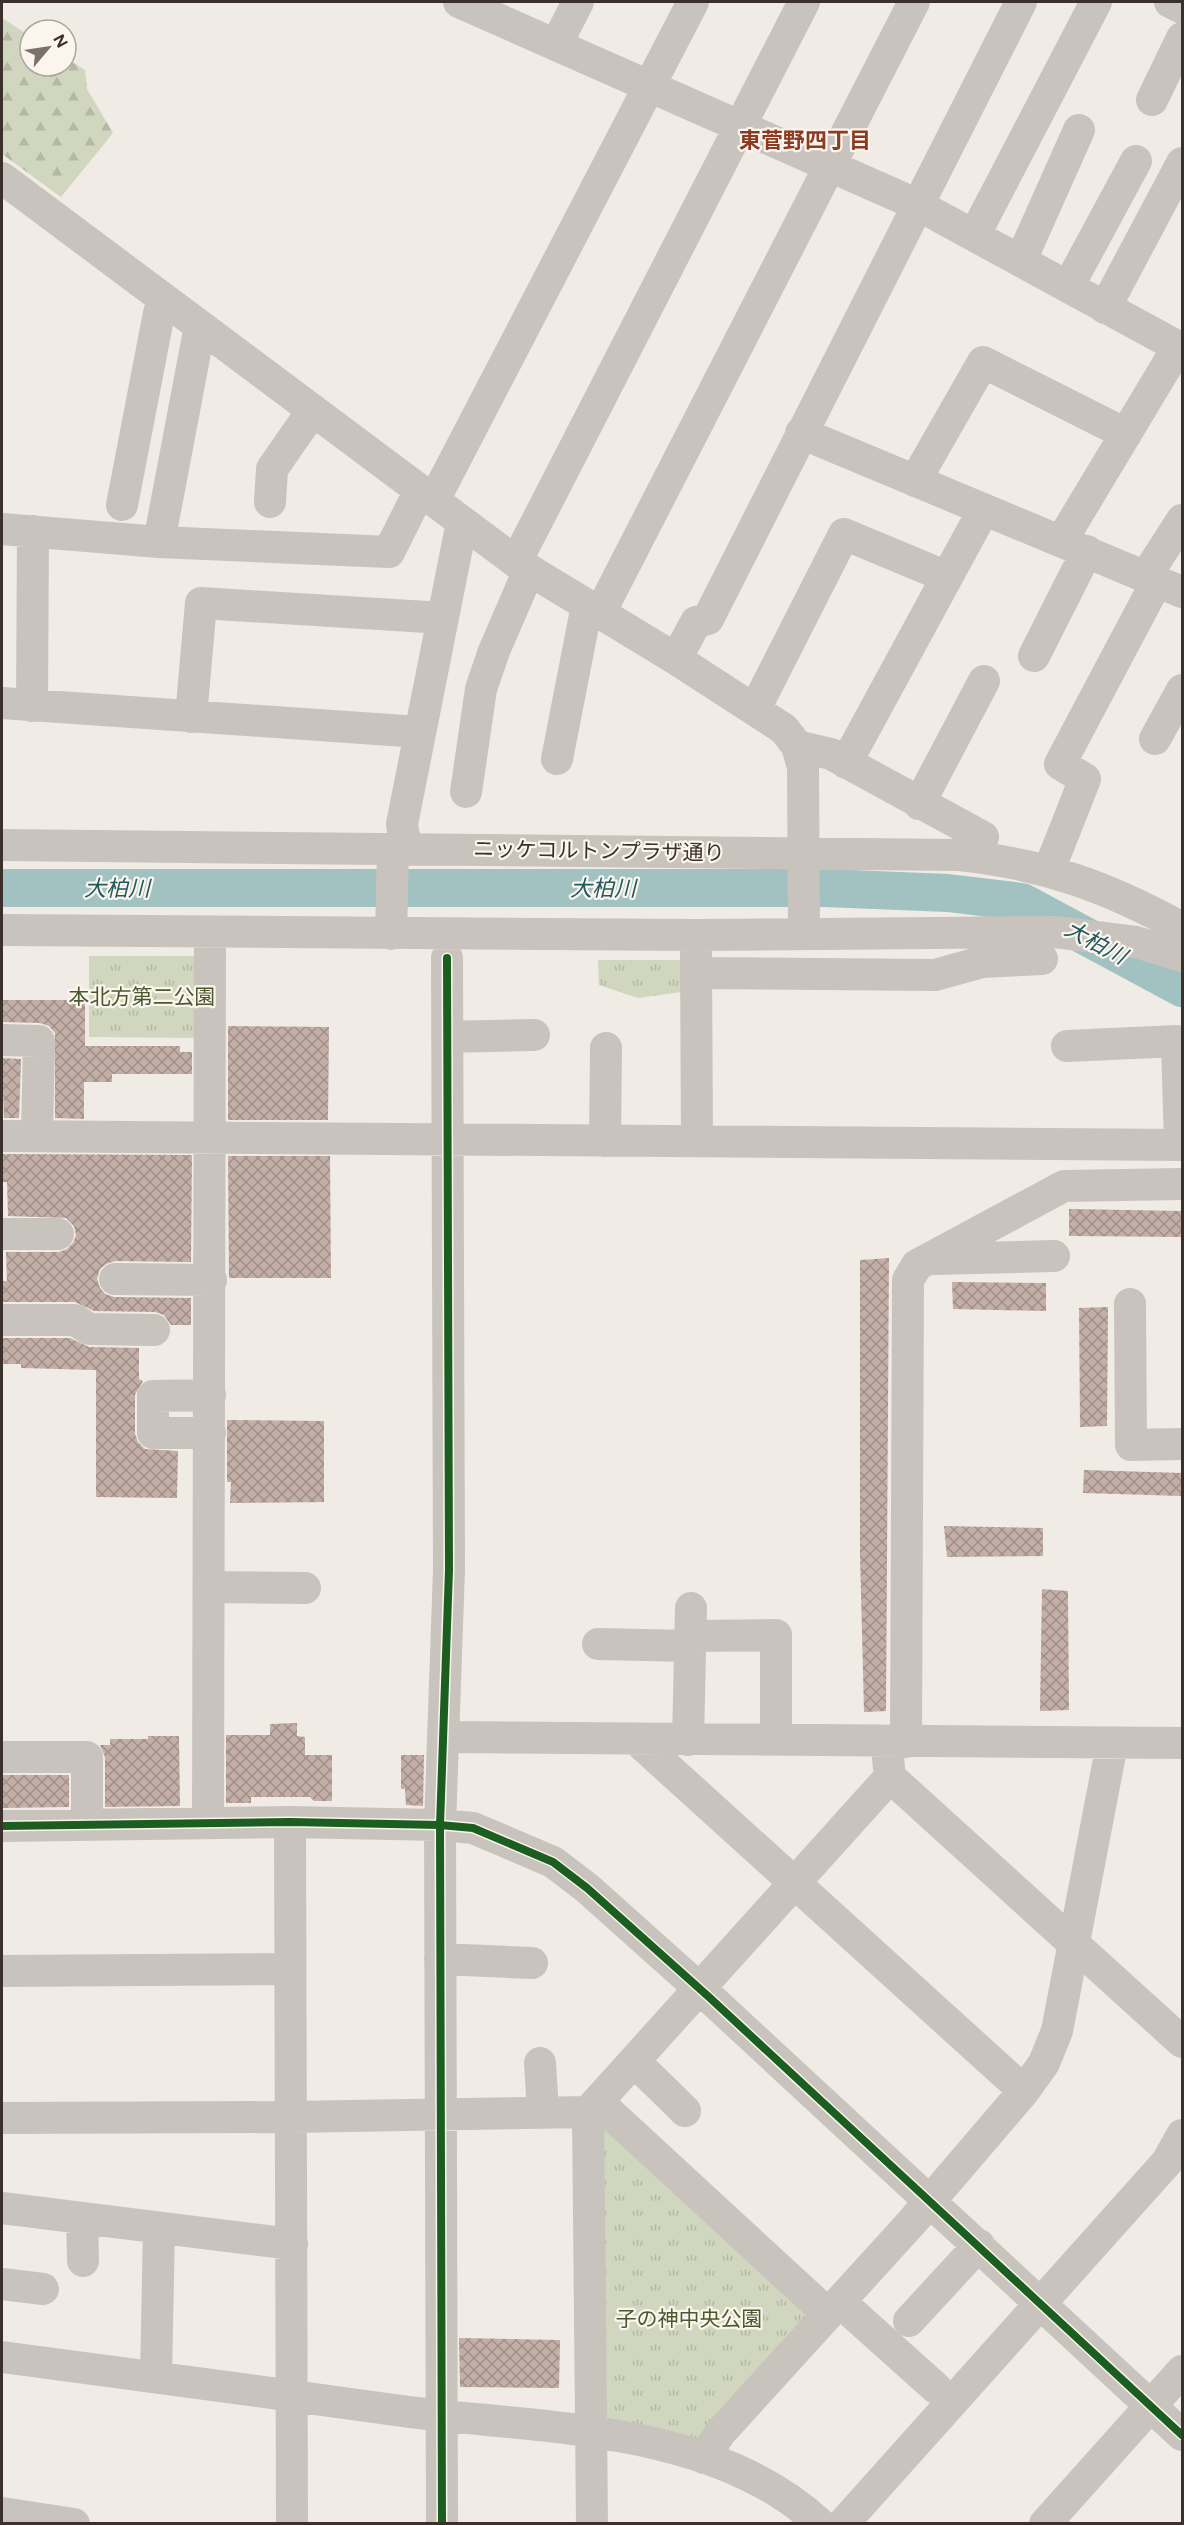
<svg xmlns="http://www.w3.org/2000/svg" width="1184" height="2525" viewBox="0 0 1184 2525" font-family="Figtree,'Noto Sans JP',sans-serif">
	<defs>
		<pattern id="forest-firs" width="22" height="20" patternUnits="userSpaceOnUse" patternTransform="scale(1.5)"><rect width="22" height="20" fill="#d1d6bf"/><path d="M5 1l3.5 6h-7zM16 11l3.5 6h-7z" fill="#b4b8a4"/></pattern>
		<pattern id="park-tufts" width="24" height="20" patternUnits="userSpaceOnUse" patternTransform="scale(1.5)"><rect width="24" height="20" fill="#d1d6bf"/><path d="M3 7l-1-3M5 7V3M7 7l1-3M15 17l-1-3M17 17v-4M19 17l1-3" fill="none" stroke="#b4b8a4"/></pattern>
		<pattern id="building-cross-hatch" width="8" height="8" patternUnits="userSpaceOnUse" patternTransform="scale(1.5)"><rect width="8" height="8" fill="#c3afa7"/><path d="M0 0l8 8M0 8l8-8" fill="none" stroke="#a08f88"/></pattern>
	</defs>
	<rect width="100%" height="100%" fill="#f0ebe5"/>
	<!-- forest -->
	<path fill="url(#forest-firs)" d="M 2,18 L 30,36 L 30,66 L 66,66 L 66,58 L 85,70 L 87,89 L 113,133 L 61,197 L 2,154 Z"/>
	<!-- park -->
	<path fill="url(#park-tufts)" d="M 89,956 L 196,956 L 196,1038 L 89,1037 Z
		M 598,960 L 689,960 L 689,991 L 638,998 L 599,985 Z
		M 598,2118 L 807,2307 L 807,2320 L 703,2444 L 601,2426 Z"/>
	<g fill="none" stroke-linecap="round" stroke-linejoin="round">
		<!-- river -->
		<path stroke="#a1c2c1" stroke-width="38" d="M 2,888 L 826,888 L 948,893 L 1022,902 L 1182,988"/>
	</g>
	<!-- building -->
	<path fill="url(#building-cross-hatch)" d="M 2,1000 L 85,1000 L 85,1046 L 180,1046 L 180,1052 L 192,1052 L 192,1074 L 112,1074 L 112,1082 L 84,1082 L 84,1119 L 55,1118 L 55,1033 L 49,1026 L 40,1023 L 2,1022 Z
		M 228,1026 L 329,1027 L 328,1120 L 228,1120 Z
		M 2,1058 L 21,1059 L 19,1118 L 4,1118 Z
		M 2,1154 L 192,1155 L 191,1262 L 115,1261 L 106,1264 L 100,1269 L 97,1279 L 100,1288 L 105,1294 L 114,1297 L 191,1298 L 191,1325 L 171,1325 L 164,1315 L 155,1312 L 94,1311 L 75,1302 L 2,1302 L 2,1281 L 7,1281 L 6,1252 L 59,1252 L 67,1249 L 73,1243 L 76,1235 L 74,1226 L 66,1218 L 8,1216 L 7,1182 L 2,1182 Z
		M 228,1156 L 330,1156 L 331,1278 L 229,1278 Z
		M 1069,1209 L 1182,1211 L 1182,1237 L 1069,1236 Z
		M 889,1258 L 886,1711 L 864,1712 L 860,1553 L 860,1260 Z
		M 952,1282 L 1046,1283 L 1046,1311 L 953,1309 Z
		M 1108,1307 L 1107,1426 L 1080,1427 L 1079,1308 Z
		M 2,1338 L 70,1338 L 89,1347 L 139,1348 L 139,1379 L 143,1381 L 135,1395 L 135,1434 L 138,1442 L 145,1449 L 178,1451 L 177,1498 L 96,1497 L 96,1370 L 21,1368 L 21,1364 L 2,1364 Z
		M 227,1420 L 324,1421 L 324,1502 L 230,1503 L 231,1482 L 227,1482 Z
		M 1084,1470 L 1182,1473 L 1182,1496 L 1083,1493 Z
		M 944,1526 L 1043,1528 L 1043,1556 L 947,1557 Z
		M 1042,1589 L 1068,1591 L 1069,1710 L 1040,1711 Z
		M 297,1723 L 297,1736 L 305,1737 L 305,1755 L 332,1755 L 332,1801 L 314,1801 L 310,1797 L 251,1797 L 251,1803 L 226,1803 L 226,1735 L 270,1735 L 270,1724 Z
		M 148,1736 L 179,1736 L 180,1806 L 105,1807 L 105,1757 L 100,1745 L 110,1745 L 110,1739 L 148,1739 Z
		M 401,1755 L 424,1755 L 423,1806 L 406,1805 L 405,1789 L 401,1789 Z
		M 2,1775 L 69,1775 L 69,1807 L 2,1808 Z
		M 459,2338 L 560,2340 L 559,2388 L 460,2387 Z"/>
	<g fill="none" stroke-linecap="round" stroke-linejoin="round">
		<!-- minor -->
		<path stroke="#c9c3be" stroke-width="32" d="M 459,2 L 918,205 L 1182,349
			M 1170,2 L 1182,8
			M 556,45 L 578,2
			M 1152,100 L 1182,38
			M 2,178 L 516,562 L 676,659 L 784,729 L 797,746 L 803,767 L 804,934
			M 975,234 L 1096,2
			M 1021,260 L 1079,130
			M 1068,287 L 1136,161
			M 1105,308 L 1182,163
			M 801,433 L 1182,592
			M 915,481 L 983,362 L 1126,434
			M 434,500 L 693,2
			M 270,502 L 272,469 L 313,410
			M 122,505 L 159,313 L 175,307
			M 2,529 L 159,542 L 389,552 L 420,490
			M 1062,540 L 1178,347
			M 159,542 L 200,326
			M 516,562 L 804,2
			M 1146,576 L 1182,520
			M 600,613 L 914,2
			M 1034,656 L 1087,551
			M 676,659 L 696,622 L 708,619 L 1021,2
			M 2,703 L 419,732
			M 32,706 L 33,531
			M 755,709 L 844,534 L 947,577
			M 191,717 L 201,603 L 443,618
			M 1155,739 L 1182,690
			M 797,746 L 831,754 L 983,837
			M 557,759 L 587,605
			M 846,763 L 984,509
			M 466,792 L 481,689 L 494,651 L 529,570
			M 919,804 L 984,681
			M 2,845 L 959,855 C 1044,864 1108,887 1182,928
			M 406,850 L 402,824 L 462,522
			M 1049,870 L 1085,779 L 1060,764 L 1157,581
			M 2,930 L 696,935 L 1055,932 L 1136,942 L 1182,956
			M 391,934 L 393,850
			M 696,954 L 697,1141
			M 696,973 L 935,975 L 982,962 L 1042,959
			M 447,1037 L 534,1035
			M 2,1040 L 39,1041 L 37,1136
			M 1067,1046 L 1177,1041 L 1180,1145
			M 2,1136 L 1182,1145
			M 605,1141 L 606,1048
			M 2,1234 L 58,1234
			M 935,1259 L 1054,1256
			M 115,1279 L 211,1280
			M 1130,1304 L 1131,1445 L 1182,1444
			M 2,1320 L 75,1320 L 89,1329 L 154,1330
			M 210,1433 L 153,1433 L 153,1396 L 210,1395
			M 209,1587 L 305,1588
			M 690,1636 L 776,1635 L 776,1739
			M 598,1644 L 689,1646
			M 444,1737 L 1182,1743
			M 688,1740 L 691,1608
			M 638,1741 L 1024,2091
			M 906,1742 L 908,1280 L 917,1265 L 1064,1186 L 1182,1184
			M 2,1757 L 87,1757 L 87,1824
			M 888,1758 L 890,1777 L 1182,2042
			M 290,1822 L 292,2524
			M 208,1823 L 210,932
			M 2,1826 L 290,1822 L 440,1825 L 473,1828 L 553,1862 L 587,1888 L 710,1998 L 1182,2435
			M 440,1959 L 532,1963
			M 2,1971 L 290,1969
			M 634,2061 L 685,2111
			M 540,2063 L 543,2112
			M 598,2102 L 828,2314
			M 2,2118 L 291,2117 L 588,2112
			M 2,2208 L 292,2244
			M 82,2218 L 83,2261
			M 2,2284 L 43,2289
			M 840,2302 L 936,2388
			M 909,2321 L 979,2245
			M 2,2357 C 135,2375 269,2392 402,2411 C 538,2429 714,2424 820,2524
			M 156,2377 L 159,2228
			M 704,2458 L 720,2433 L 912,2222 L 1024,2091 L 1044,2063 L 1057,2031 L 1112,1744
			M 2,2513 L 74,2524
			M 442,2524 L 440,1825 L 449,1570 L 447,958
			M 592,2524 L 588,2112 L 890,1777
			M 843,2524 L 1167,2162 L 1182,2135
			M 1045,2524 L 1182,2371"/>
		<!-- cycleway casing -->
		<g stroke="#fbf5ee" stroke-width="11">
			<path id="cycleway" d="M 2,1826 L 290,1822 L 440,1825 L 473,1828 L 553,1862 L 587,1888 L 710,1998 L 1182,2435
				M 442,2524 L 440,1825 L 449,1570 L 447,958"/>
		</g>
		<!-- cycleway -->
		<use href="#cycleway" stroke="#1b5e20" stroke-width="8"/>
	</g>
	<g text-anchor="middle" stroke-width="4.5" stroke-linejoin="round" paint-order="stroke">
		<!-- street labels -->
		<g font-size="21" fill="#3b302b" stroke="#fbf5ee">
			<text transform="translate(599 851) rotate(1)" y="7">ニッケコルトンプラザ通り</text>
		</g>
		<!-- park labels -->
		<g font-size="21" fill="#4a5a2e" stroke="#fbf5ee">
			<text x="142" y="1004">本北方第二公園</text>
			<text x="689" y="2326">子の神中央公園</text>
		</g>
		<!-- neighbourhood labels -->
		<g font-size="22" font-weight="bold" fill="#8c3b22" stroke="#fbf5ee">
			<text x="805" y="148">東菅野四丁目</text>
		</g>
		<!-- water labels -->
		<g font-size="22" font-style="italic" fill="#1f5a5e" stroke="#fbf5ee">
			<text x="117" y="896">大柏川</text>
			<text x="603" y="896">大柏川</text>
			<text transform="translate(1096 942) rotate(28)" y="8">大柏川</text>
		</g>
	</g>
	<!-- border -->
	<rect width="1184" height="2525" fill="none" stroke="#3b302b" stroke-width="6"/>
	<!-- north arrow -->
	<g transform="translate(48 48) rotate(61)"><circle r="28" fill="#fbf5ee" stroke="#aea6a0" stroke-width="1.5"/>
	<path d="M0-4.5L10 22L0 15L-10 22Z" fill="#7a716c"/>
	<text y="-9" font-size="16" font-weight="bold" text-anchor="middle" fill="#3b302b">N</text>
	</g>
</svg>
